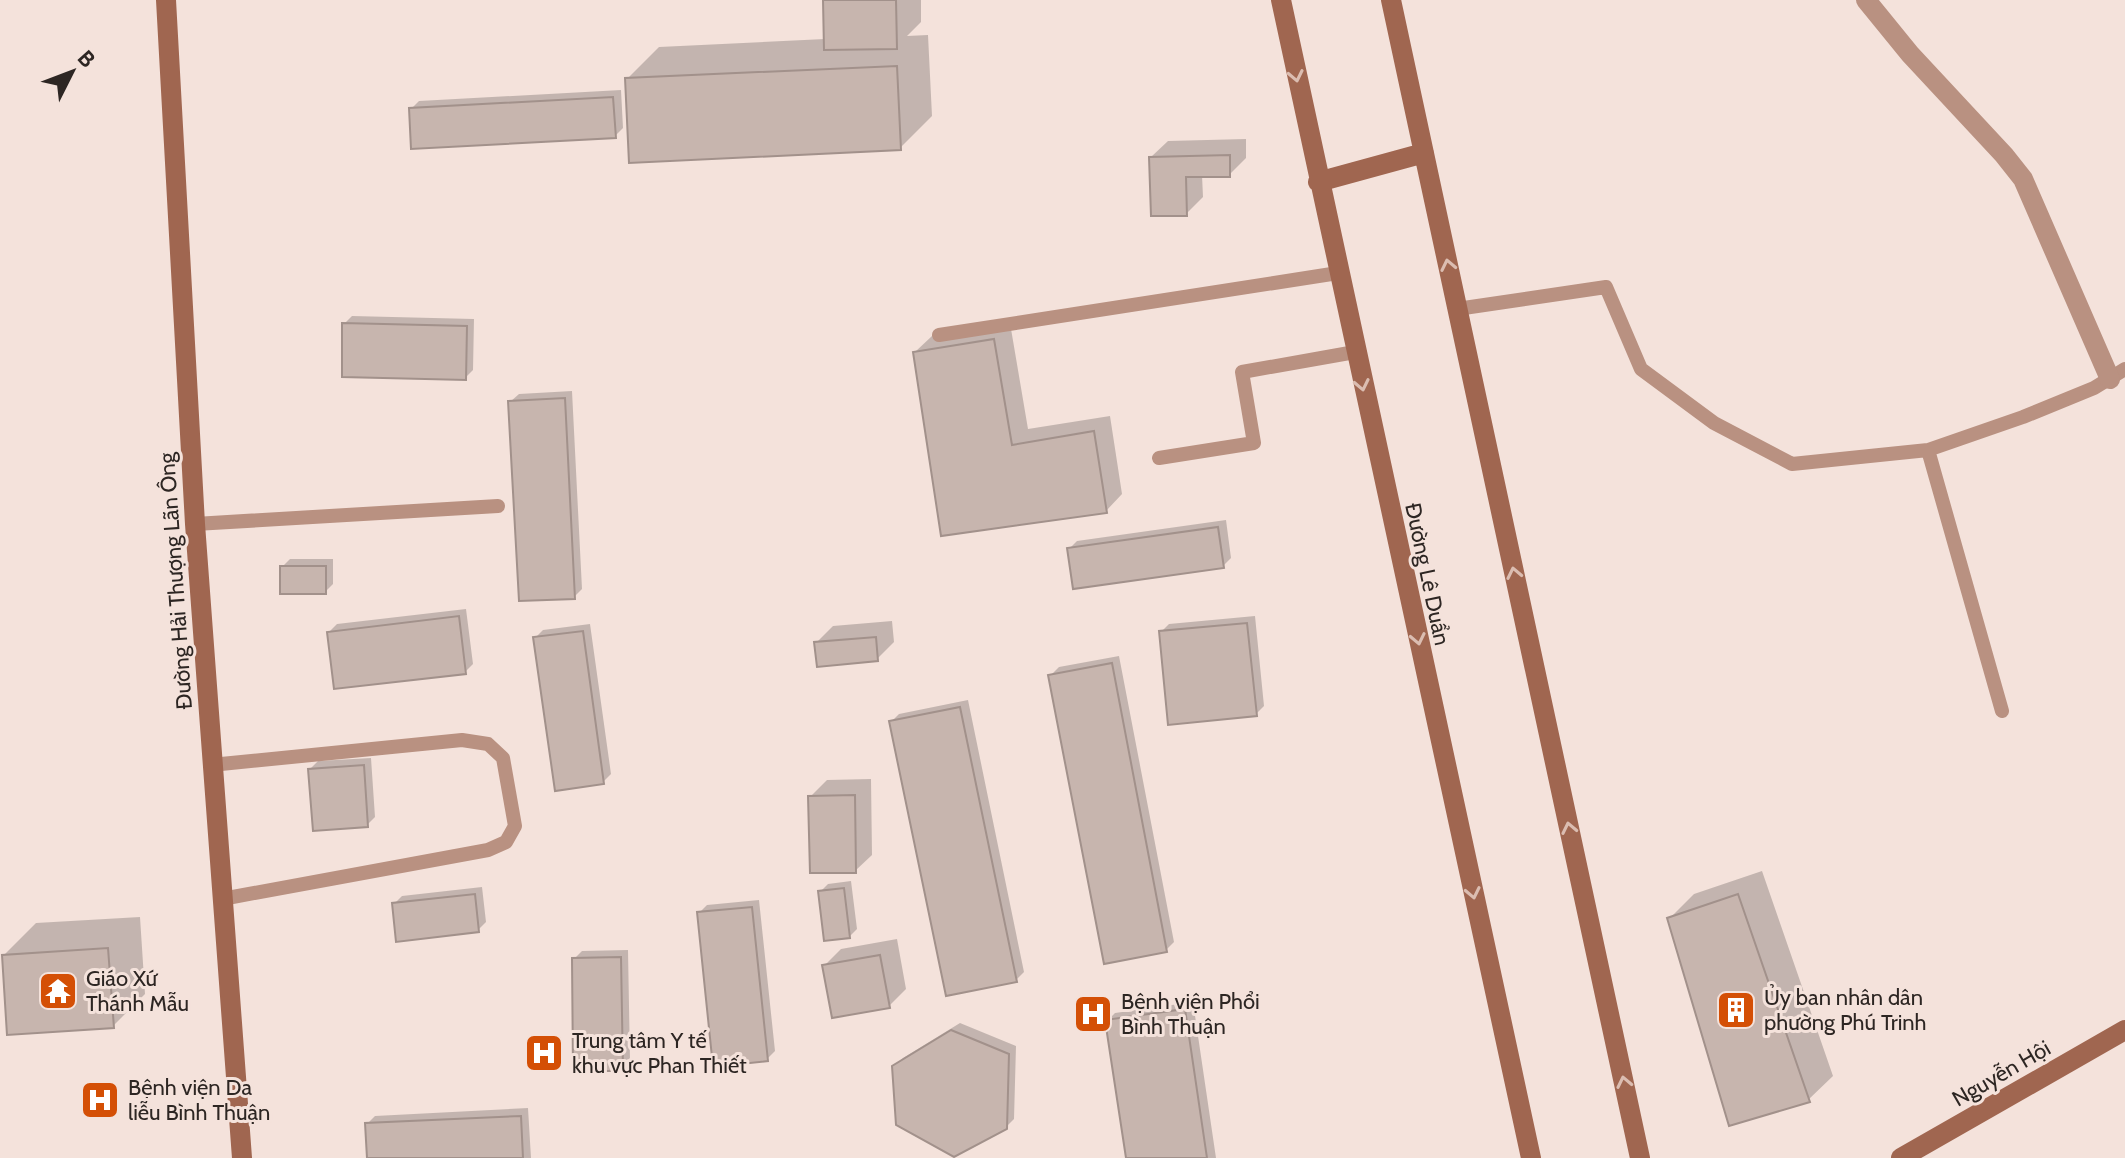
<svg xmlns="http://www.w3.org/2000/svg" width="2125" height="1158" viewBox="0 0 2125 1158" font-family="Cabin,sans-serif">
	<rect width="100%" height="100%" fill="#f4e2db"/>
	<!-- shadow -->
	<path fill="#0003" d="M 825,0 L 921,0 L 921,22 L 907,36 L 928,35 L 932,116 L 900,148 L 627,79 L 659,47 L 825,39 Z
		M 621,90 L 623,128 L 615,136 L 411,109 L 419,101 Z
		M 1246,139 L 1246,158 L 1229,175 L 1202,175 L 1203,197 L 1186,214 L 1151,157 L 1168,141 Z
		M 352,316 L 474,319 L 473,370 L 465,378 L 344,324 Z
		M 1010,323 L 1028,429 L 1110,416 L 1122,494 L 1106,511 L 942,534 L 915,352 L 932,336 Z
		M 572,391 L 582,589 L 574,597 L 510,402 L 519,394 Z
		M 1226,520 L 1231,558 L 1223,566 L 1069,549 L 1077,541 Z
		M 290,559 L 333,559 L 333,584 L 325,592 L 282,567 Z
		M 466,609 L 473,664 L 465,672 L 329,632 L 337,624 Z
		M 1255,616 L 1264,706 L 1256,714 L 1161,632 L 1169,624 Z
		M 892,621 L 894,642 L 877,659 L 816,643 L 833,626 Z
		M 590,624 L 611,774 L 603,782 L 535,638 L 543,630 Z
		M 1119,656 L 1174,942 L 1166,950 L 1051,675 L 1059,667 Z
		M 968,700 L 1024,972 L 1016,980 L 891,722 L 899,714 Z
		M 371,758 L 375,817 L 367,825 L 310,769 L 318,761 Z
		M 871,779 L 872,855 L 855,871 L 810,797 L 827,780 Z
		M 1762,871 L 1833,1076 L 1808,1100 L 1669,919 L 1694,894 Z
		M 851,881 L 857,929 L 849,937 L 820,892 L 828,884 Z
		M 482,887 L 486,922 L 478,930 L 394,904 L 402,896 Z
		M 759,900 L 775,1051 L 767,1059 L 699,913 L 707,905 Z
		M 140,917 L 145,994 L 113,1026 L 4,955 L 36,923 Z
		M 897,939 L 906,989 L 889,1006 L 824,966 L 841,949 Z
		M 628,950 L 630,1061 L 622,1069 L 574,959 L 582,951 Z
		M 1193,1002 L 1216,1158 L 1128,1158 L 1107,1021 L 1115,1013 Z
		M 960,1023 L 1016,1046 L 1014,1119 L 1006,1127 L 894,1067 L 903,1058 Z
		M 528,1108 L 531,1158 L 369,1158 L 367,1124 L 375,1116 Z"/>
	<!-- building -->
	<path fill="#c7b5ae" stroke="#a2918b" stroke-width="2" d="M 823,0 L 896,0 L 897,49 L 824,50 Z
		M 897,66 L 901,150 L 629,163 L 625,78 Z
		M 613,97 L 616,138 L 411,149 L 409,108 Z
		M 1230,155 L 1230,177 L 1186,177 L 1187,216 L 1151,216 L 1149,157 Z
		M 342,323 L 467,326 L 466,380 L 342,377 Z
		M 994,339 L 1012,445 L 1094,431 L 1107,513 L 941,536 L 913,352 Z
		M 565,398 L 575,599 L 519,601 L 508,401 Z
		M 1218,527 L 1224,568 L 1073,589 L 1067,548 Z
		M 280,566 L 326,566 L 326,594 L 280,594 Z
		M 459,616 L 466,674 L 334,689 L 327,632 Z
		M 1247,623 L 1257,716 L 1168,725 L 1159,631 Z
		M 583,631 L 604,784 L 555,791 L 533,637 Z
		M 876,637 L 878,661 L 817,667 L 814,642 Z
		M 1112,663 L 1167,952 L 1104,964 L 1048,675 Z
		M 960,707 L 1017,982 L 946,996 L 889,721 Z
		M 364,765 L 368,827 L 313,831 L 308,769 Z
		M 855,795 L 856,873 L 810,873 L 808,796 Z
		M 844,888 L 850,938 L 824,941 L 818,891 Z
		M 475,894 L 479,932 L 396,942 L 392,903 Z
		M 1738,894 L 1810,1102 L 1729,1126 L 1667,918 Z
		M 752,907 L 768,1061 L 713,1067 L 697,912 Z
		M 108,948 L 114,1028 L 7,1035 L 2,955 Z
		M 880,955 L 890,1008 L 832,1018 L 822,965 Z
		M 621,957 L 623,1071 L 573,1071 L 572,958 Z
		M 1185,1009 L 1207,1158 L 1126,1158 L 1105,1020 Z
		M 951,1030 L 1009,1054 L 1007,1129 L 954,1157 L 896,1125 L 892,1066 Z
		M 521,1116 L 523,1158 L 367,1158 L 365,1123 Z"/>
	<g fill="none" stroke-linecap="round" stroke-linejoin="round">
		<!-- lane -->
		<path stroke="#b99181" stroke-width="14" d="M 1457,309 L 1606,287 L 1641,369 L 1714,423 L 1792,464 L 1928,450 L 2023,417 L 2094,388 L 2125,369
			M 939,335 L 1338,273
			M 1928,450 L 2002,711
			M 1159,458 L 1254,443 L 1242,372 L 1355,352
			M 195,524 L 498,506
			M 211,765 L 462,740 L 488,744 L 503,758 L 515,826 L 506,842 L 488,850 L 222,899"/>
		<!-- street -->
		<path stroke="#b99181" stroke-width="20" d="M 1866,0 L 1910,54 L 2004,155 L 2023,179 L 2110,379"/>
		<!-- secondary -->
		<path stroke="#a06650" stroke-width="20" d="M 166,0 L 195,524 L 242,1158
			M 1281,0 L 1531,1158
			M 1391,0 L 1640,1158
			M 1318,182 L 1424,153
			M 1901,1158 L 2125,1030"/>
	</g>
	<!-- one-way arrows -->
	<defs><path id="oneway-chevron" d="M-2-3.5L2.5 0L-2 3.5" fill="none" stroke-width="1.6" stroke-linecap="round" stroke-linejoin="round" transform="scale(2)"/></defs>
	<g stroke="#dbbdb1">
		<use href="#oneway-chevron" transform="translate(1296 76) rotate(78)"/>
		<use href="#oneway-chevron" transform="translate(1448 265) rotate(-102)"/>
		<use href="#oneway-chevron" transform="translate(1362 385) rotate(78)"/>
		<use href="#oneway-chevron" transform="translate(1514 573) rotate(-102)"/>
		<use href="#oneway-chevron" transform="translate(1418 639) rotate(78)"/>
		<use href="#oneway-chevron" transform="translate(1569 828) rotate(-102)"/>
		<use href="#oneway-chevron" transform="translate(1473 893) rotate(78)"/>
		<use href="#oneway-chevron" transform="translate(1624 1082) rotate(-102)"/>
	</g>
	<!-- icons -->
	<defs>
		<g id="temple-square" transform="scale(2)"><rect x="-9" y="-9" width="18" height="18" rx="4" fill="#d44f05" stroke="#f4e2db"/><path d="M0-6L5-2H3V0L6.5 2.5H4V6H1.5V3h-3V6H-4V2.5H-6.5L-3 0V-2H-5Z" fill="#fff"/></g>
		<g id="building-square" transform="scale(2)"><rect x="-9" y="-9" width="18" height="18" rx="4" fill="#d44f05" stroke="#f4e2db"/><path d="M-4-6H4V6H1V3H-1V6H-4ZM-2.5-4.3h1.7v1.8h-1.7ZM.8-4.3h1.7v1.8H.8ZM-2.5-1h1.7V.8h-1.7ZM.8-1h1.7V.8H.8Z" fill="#fff"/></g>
		<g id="hospital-square" transform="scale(2)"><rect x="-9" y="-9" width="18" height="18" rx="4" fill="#d44f05" stroke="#f4e2db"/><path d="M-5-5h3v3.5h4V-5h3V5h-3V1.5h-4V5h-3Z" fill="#fff"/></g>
	</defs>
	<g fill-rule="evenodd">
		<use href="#temple-square" x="58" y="991"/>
		<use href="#building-square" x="1736" y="1010"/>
		<use href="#hospital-square" x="1093" y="1014"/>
		<use href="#hospital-square" x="544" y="1053"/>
		<use href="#hospital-square" x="100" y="1100"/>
	</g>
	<g text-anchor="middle" stroke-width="6" stroke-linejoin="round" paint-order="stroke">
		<!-- street labels -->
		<g font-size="22" fill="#2d2623" stroke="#f4e2db">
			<text transform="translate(1428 574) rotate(78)" y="8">Đường Lê Duẩn</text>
			<text transform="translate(175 581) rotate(-94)" y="8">Đường Hải Thượng Lãn Ông</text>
			<text transform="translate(2001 1073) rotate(-30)" y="8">Nguyễn Hội</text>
		</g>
		<!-- poi labels -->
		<g font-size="22" fill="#2d2623" stroke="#f4e2db" text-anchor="start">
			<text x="86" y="986">Giáo Xứ<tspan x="86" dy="25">Thánh Mẫu</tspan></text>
			<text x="1764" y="1005">Ủy ban nhân dân<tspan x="1764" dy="25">phường Phú Trinh</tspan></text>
			<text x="1121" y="1009">Bệnh viện Phổi<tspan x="1121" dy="25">Bình Thuận</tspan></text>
			<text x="572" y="1048">Trung tâm Y tế<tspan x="572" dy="25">khu vực Phan Thiết</tspan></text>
			<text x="128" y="1095">Bệnh viện Da<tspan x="128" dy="25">liễu Bình Thuận</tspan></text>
		</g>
	</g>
	<!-- north arrow -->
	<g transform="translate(72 72) rotate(48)" stroke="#f4e2db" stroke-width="6" paint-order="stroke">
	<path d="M0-6L14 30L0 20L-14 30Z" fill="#2d2623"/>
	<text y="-12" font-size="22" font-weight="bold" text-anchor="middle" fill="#2d2623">B</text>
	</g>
</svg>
